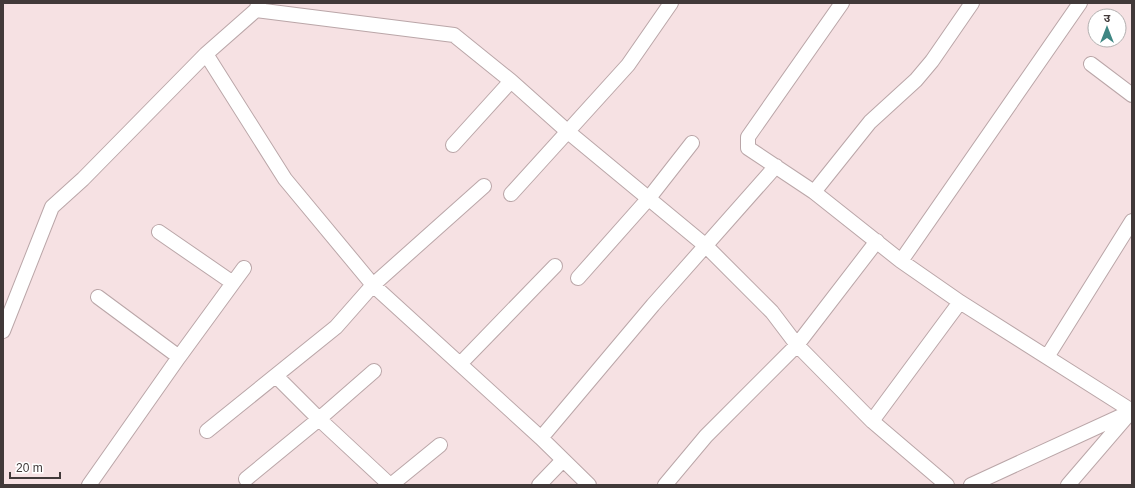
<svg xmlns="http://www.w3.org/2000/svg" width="1135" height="488" viewBox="0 0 1135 488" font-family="Arial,'Noto Sans Devanagari',sans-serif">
	<rect width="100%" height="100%" fill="#f6e1e3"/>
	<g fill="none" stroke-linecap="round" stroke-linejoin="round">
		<!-- street casing -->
		<g stroke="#baa6a8" stroke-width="16">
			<path id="street" d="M 259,3 L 256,10 L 454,35 L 511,81 L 567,131 L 706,246 L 772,312 L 797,345 L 872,421 L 947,485
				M 842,3 L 748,137 L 748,148 L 814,192 L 901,261 L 960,302 L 1132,411
				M 206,54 L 285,179 L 373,285 L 541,438 L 589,485
				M 1091,64 L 1132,95
				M 453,145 L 511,81
				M 814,192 L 870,122 L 916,80 L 932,61 L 972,3
				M 511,194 L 628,65 L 671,3
				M 901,261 L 1080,3
				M 578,278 L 649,198 L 692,143
				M 233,283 L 244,268
				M 98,297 L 179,357 L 233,283 L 159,232
				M 3,331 L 52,207 L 83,179 L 206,54 L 256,10
				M 1047,357 L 1132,221
				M 460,364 L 555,266
				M 276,376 L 319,419 L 390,485
				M 872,421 L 960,302
				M 207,431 L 336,327 L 373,285 L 484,186
				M 541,438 L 653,305 L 776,166
				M 246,479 L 319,419 L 374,371
				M 89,485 L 179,357
				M 391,485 L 440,445
				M 539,485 L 563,460
				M 665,485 L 706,436 L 797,345 L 877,241
				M 971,485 L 1132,411
				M 1068,485 L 1129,414"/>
		</g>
		<!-- street -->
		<use href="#street" stroke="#fff" stroke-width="14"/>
	</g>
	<!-- border -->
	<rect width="1135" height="488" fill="none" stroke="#413939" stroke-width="8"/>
	<!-- north arrow -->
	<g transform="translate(1107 28)"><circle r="19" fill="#ffffff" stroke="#b3b0b0"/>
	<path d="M0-3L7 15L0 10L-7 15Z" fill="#3e8683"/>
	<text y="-6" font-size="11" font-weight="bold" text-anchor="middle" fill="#413939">उ</text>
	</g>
	<!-- scale -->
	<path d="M10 472v6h50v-6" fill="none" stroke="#413939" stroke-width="2"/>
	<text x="16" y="472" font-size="12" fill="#413939" stroke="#ffffff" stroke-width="3" paint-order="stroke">20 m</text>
</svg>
